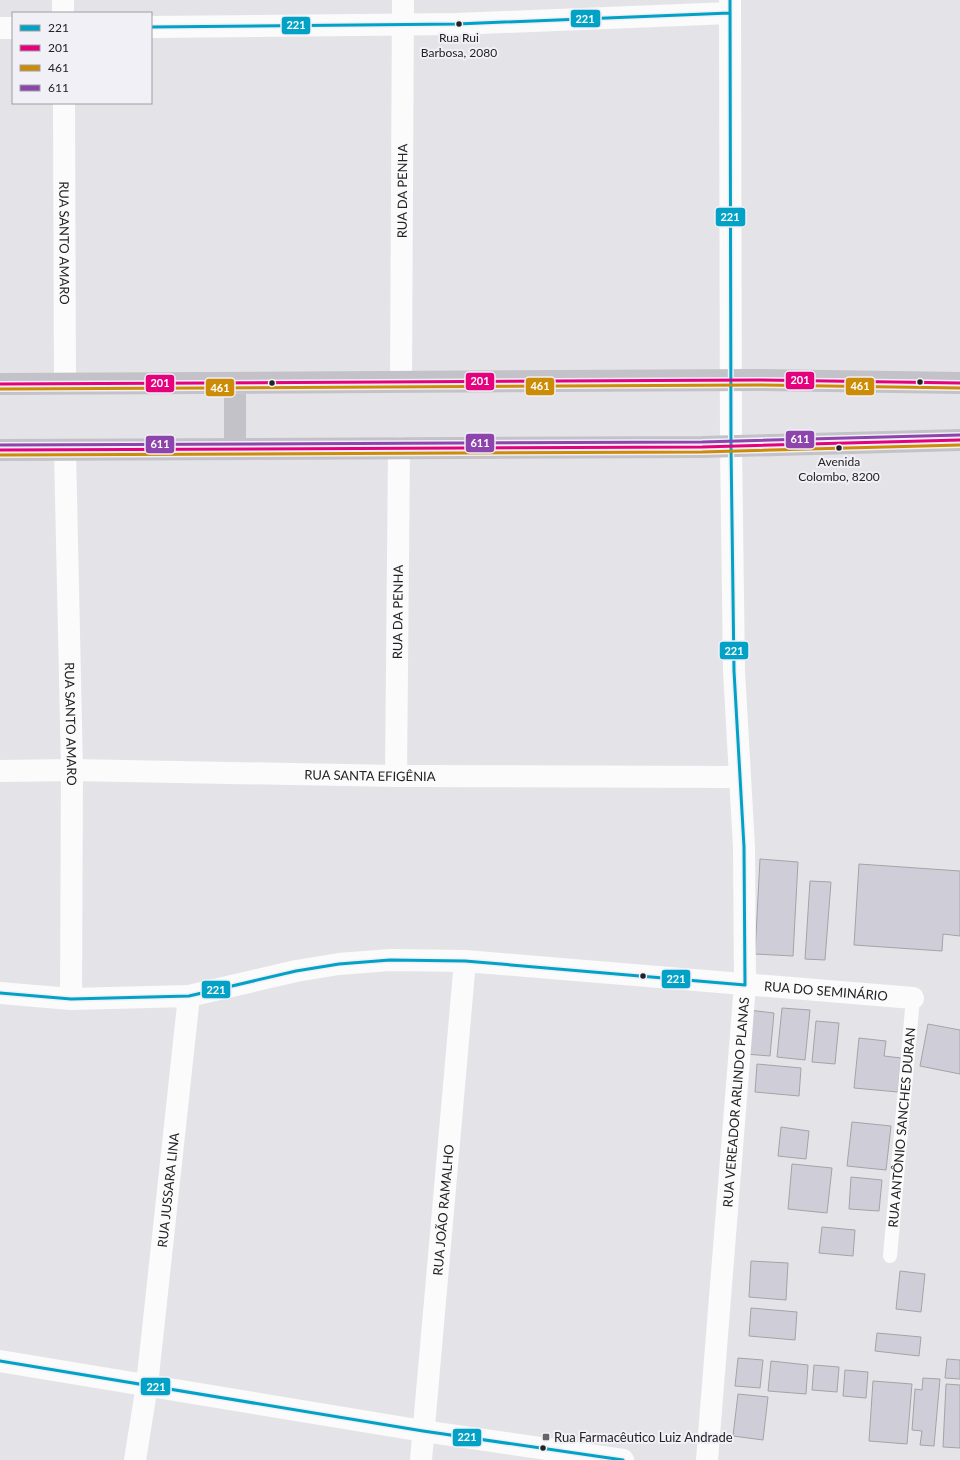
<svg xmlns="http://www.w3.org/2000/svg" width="960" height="1460" viewBox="0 0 960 1460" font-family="Lato,sans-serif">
	<rect width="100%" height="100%" fill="#e4e4e8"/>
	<!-- building -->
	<path fill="#cfcdd8" stroke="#a4a4a7" d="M 760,859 L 798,862 L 793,956 L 755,954 Z
		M 859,864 L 960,871 L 960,936 L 943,934 L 942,951 L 854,945 Z
		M 810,881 L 831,882 L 825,960 L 805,959 Z
		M 782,1008 L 810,1010 L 805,1060 L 777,1057 Z
		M 748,1010 L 774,1013 L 770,1056 L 745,1054 Z
		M 816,1021 L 839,1023 L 835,1064 L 812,1062 Z
		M 928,1024 L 960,1030 L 960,1074 L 920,1066 Z
		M 859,1038 L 886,1041 L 884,1056 L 901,1058 L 898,1092 L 854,1088 Z
		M 757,1064 L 801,1068 L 799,1096 L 755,1092 Z
		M 852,1122 L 891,1126 L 886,1170 L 847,1166 Z
		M 781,1127 L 809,1131 L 806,1159 L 778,1156 Z
		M 792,1164 L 832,1168 L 827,1213 L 788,1209 Z
		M 851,1177 L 882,1180 L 879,1211 L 849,1209 Z
		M 822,1227 L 855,1230 L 853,1256 L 819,1253 Z
		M 751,1261 L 788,1263 L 786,1300 L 749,1297 Z
		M 900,1271 L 925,1274 L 921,1312 L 896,1309 Z
		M 751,1308 L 797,1312 L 795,1340 L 749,1336 Z
		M 877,1333 L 921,1337 L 919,1356 L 875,1351 Z
		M 738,1358 L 763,1360 L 760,1388 L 735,1386 Z
		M 947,1359 L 960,1360 L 960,1379 L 945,1378 Z
		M 771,1361 L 808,1365 L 806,1394 L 768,1391 Z
		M 814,1365 L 839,1367 L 837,1392 L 812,1390 Z
		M 845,1370 L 868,1372 L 866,1398 L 843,1396 Z
		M 923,1378 L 940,1379 L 934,1446 L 920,1445 L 922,1431 L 912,1430 L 915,1389 L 922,1390 Z
		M 873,1381 L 912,1384 L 907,1444 L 869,1441 Z
		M 946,1384 L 960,1385 L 960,1448 L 943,1447 Z
		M 738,1394 L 768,1397 L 763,1440 L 733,1436 Z"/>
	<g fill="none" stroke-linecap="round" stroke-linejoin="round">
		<!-- lane -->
		<path stroke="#fbfbfc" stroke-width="14" id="s1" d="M 890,1256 L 913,998"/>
		<!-- street -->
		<g stroke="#fbfbfc" stroke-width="22">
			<path d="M 63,0 L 63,13"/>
			<path d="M 151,27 L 457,24 L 730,13"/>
			<path d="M 0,28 L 13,28"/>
			<path id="s2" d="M 64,103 L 65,383"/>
			<path id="s3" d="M 401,382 L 403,0"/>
			<path id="s4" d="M 65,450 L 72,770 L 71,999"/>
			<path id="s5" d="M 0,771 L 72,770 L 396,776 L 740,777"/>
			<path id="s6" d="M 396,776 L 399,448"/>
			<path id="s7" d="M 0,993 L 71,999 L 189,996 L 296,971 L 339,964 L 390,960 L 465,961 L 913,998"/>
			<path d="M 0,1361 L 423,1431 L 623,1460"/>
			<path id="s8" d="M 135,1460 L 147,1385 L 189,996"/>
			<path id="s9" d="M 421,1460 L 465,961"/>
		</g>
		<!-- secondary -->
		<path stroke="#fbfbfc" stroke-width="22" id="s10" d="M 707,1460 L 745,985 L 744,847 L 734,671 L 731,446 L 730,0"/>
		<!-- primary -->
		<path stroke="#c2c2c8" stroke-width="22" d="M 235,383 L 235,449
			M 0,384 L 757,380 L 960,383
			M 0,450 L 702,447 L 960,440"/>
		<!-- bus-1 casing -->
		<g stroke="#f1f0f6" stroke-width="6">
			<path id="bus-1" d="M 151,27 L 457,24 L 730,13
				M 0,993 L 71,999 L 189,996 L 296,971 L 339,964 L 390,960 L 465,961 L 745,985 L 744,847 L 734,671 L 731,446 L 730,0
				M 0,1361 L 423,1431 L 623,1460"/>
		</g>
		<!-- bus-2 casing -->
		<g stroke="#f1f0f6" stroke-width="6">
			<path id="bus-2" d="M 0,384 L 757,380 L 960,383
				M 0,450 L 702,447 L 960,440"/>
		</g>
		<!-- bus-3 casing -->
		<g stroke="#f1f0f6" stroke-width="6">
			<path id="bus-3" d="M 0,389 L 757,385 L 960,388
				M 0,455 L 702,452 L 960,445"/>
		</g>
		<!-- bus-4 casing -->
		<g stroke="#f1f0f6" stroke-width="6">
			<path id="bus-4" d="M 0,445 L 702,442 L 960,435"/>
		</g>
		<!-- bus-1 -->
		<use href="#bus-1" stroke="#02a2c6" stroke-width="3"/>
		<!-- bus-2 -->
		<use href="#bus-2" stroke="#e5007d" stroke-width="3"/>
		<!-- bus-3 -->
		<use href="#bus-3" stroke="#cc8c07" stroke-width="3"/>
		<!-- bus-4 -->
		<use href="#bus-4" stroke="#8e44ad" stroke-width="3"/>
	</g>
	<!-- markers -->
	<g fill="#222224" stroke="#f1f0f6" stroke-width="1.5">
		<circle cx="459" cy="24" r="3.5"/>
		<circle cx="920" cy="382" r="3.5"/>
		<circle cx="272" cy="383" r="3.5"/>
		<circle cx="839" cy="448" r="3.5"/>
		<circle cx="643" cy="976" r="3.5"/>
		<circle cx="543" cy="1448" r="3.5"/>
	</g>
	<rect fill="#666669" stroke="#f1f0f6" stroke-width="1.5" x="542" y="1433" width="8" height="8" rx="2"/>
	<g text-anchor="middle" stroke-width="4" stroke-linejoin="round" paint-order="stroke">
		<!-- bus labels -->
		<g font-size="12" fill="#222224" stroke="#f1f0f6">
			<text x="459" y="42">Rua Rui<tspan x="459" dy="15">Barbosa, 2080</tspan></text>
			<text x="839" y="466">Avenida<tspan x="839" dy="15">Colombo, 8200</tspan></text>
		</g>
		<!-- street labels -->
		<g font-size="13" fill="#222224" stroke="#f1f0f6">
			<text dy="5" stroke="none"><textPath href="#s3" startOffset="191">RUA DA PENHA</textPath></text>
			<text dy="5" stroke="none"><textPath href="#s2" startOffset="140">RUA SANTO AMARO</textPath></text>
			<text dy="5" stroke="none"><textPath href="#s6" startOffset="164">RUA DA PENHA</textPath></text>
			<text dy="5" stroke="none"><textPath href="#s4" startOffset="274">RUA SANTO AMARO</textPath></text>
			<text dy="5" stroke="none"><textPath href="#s5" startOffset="370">RUA SANTA EFIGÊNIA</textPath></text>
			<text dy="5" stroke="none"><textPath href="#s7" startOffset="831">RUA DO SEMINÁRIO</textPath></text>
			<text dy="5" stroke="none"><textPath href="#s10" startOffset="359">RUA VEREADOR ARLINDO PLANAS</textPath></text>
			<text dy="5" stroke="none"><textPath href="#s1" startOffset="129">RUA ANTÔNIO SANCHES DURAN</textPath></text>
			<text dy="5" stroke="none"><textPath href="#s8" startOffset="272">RUA JUSSARA LINA</textPath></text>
			<text dy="5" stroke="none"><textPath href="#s9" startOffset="251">RUA JOÃO RAMALHO</textPath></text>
		</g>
		<!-- poi labels -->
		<g font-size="13" fill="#222224" stroke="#f1f0f6" text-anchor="start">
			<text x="554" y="1442">Rua Farmacêutico Luiz Andrade</text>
		</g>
	</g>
	<g stroke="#f1f0f6" stroke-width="1.5">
		<rect x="570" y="9" width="31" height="19" rx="4" fill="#02a2c6"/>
		<rect x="281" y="16" width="30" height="19" rx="4" fill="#02a2c6"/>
		<rect x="715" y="207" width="31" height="20" rx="4" fill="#02a2c6"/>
		<rect x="785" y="371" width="30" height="19" rx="4" fill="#e5007d"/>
		<rect x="465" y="372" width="30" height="19" rx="4" fill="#e5007d"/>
		<rect x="145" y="374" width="30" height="19" rx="4" fill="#e5007d"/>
		<rect x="525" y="377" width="30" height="19" rx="4" fill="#cc8c07"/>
		<rect x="845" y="377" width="30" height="19" rx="4" fill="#cc8c07"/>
		<rect x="205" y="378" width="30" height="19" rx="4" fill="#cc8c07"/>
		<rect x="785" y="430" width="30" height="19" rx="4" fill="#8e44ad"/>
		<rect x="465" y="433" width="30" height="20" rx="4" fill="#8e44ad"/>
		<rect x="145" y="435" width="30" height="19" rx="4" fill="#8e44ad"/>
		<rect x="719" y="641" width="30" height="19" rx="4" fill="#02a2c6"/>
		<rect x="661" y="969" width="30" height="20" rx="4" fill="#02a2c6"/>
		<rect x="201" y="980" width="30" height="19" rx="4" fill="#02a2c6"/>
		<rect x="140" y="1377" width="31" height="19" rx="4" fill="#02a2c6"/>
		<rect x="452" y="1428" width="30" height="19" rx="4" fill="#02a2c6"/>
	</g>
	<g font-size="11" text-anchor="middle" font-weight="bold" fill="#fff">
		<text x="585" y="23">221</text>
		<text x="296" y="29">221</text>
		<text x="730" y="221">221</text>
		<text x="800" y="384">201</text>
		<text x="480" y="385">201</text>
		<text x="160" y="387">201</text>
		<text x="540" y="390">461</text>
		<text x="860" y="390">461</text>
		<text x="220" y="392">461</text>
		<text x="800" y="443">611</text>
		<text x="480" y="447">611</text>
		<text x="160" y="448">611</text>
		<text x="734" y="655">221</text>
		<text x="676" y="983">221</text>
		<text x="216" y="994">221</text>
		<text x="156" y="1391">221</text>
		<text x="467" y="1441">221</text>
	</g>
	<!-- legend -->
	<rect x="12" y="12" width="140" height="92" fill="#f1f0f6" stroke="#9e9ea2"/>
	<rect x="20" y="25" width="20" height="6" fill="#02a2c6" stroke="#9e9ea2"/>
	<text x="48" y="32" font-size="12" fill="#222224">221</text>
	<rect x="20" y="45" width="20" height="6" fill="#e5007d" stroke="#9e9ea2"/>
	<text x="48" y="52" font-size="12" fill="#222224">201</text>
	<rect x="20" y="65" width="20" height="6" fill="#cc8c07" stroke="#9e9ea2"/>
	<text x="48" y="72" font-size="12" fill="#222224">461</text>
	<rect x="20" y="85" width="20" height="6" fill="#8e44ad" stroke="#9e9ea2"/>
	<text x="48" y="92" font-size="12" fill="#222224">611</text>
</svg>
